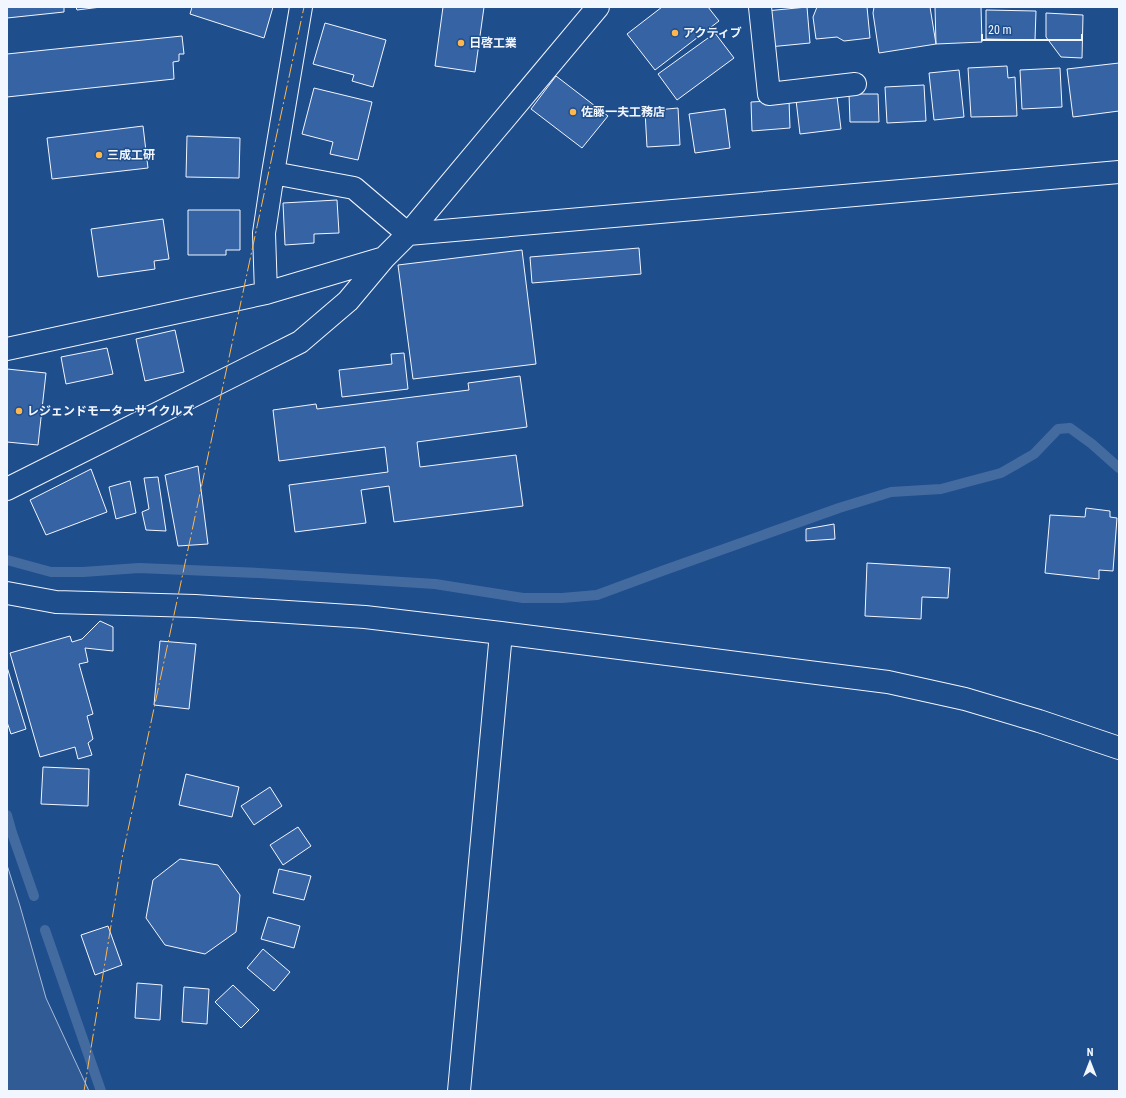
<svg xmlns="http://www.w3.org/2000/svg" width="1126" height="1098" viewBox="0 0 1126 1098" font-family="'Roboto Condensed','Noto Sans JP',sans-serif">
	<rect width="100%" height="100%" fill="#1f4e8c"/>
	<!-- built -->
	<path fill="#305b95" stroke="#a8bbd7" d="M 7,865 L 20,906 L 46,998 L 89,1091 L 7,1091 Z"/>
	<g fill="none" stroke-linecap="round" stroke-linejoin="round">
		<!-- stream -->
		<path stroke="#446ba0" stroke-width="10" d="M 7,560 L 51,572 L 83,572 L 139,568 L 259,573 L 435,584 L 523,598 L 562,598 L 597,595 L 662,571 L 839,508 L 891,492 L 941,489 L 1001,473 L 1034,454 L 1058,429 L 1070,428 L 1092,444 L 1119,468
			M 7,815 L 12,833 L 34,896
			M 45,930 L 101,1091"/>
	</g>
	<!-- building -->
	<path fill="#3563a3" stroke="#f2f6ff" d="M 7,7 L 64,7 L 64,12 L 7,18 Z
		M 76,7 L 101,7 L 77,10 Z
		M 192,7 L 273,7 L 264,38 L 190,14 Z
		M 443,7 L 484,7 L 475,72 L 435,66 Z
		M 662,7 L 708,7 L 719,21 L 655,70 L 627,34 Z
		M 807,7 L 810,43 L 769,47 L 766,11 Z
		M 817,7 L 867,7 L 870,38 L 844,41 L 837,37 L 816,39 L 813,17 Z
		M 874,7 L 930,7 L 936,44 L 879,53 L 873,13 Z
		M 935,7 L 981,7 L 982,42 L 936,44 Z
		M 986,10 L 1036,11 L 1035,40 L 986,39 Z
		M 1046,13 L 1083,15 L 1082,58 L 1061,57 L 1046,37 Z
		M 325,23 L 386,40 L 373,87 L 352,81 L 354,75 L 313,64 Z
		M 715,33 L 734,58 L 677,100 L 658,74 Z
		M 182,36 L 184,54 L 179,54 L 179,61 L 173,62 L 174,79 L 7,97 L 7,54 Z
		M 1119,63 L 1119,111 L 1073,117 L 1067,69 Z
		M 1007,66 L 1008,78 L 1015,77 L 1017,116 L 971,117 L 968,68 Z
		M 1060,68 L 1062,107 L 1022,109 L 1020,70 Z
		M 959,70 L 964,117 L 934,120 L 929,73 Z
		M 556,76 L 608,116 L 582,148 L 531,109 Z
		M 924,85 L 926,121 L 887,123 L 885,87 Z
		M 314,88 L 372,102 L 358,160 L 330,154 L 333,142 L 302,134 Z
		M 849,94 L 878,94 L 879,122 L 850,122 Z
		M 837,96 L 841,129 L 800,134 L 796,100 Z
		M 789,100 L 790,128 L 752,131 L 751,102 Z
		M 678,108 L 680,145 L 647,147 L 645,111 Z
		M 725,109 L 730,148 L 695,153 L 689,114 Z
		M 143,126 L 148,168 L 52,179 L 47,138 Z
		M 187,136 L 240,138 L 239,178 L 186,177 Z
		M 337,200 L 339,233 L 314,234 L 314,243 L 285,245 L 283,203 Z
		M 188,210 L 240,210 L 240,250 L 226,250 L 226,255 L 188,255 Z
		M 163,219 L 169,259 L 154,261 L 155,269 L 98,277 L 91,229 Z
		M 639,248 L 641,274 L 532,283 L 530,257 Z
		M 522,250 L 536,364 L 413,379 L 398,265 Z
		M 175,330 L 184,372 L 145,381 L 136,339 Z
		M 107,348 L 113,374 L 66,384 L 61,357 Z
		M 404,353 L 408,389 L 342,397 L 339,370 L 392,364 L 391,354 Z
		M 7,369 L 46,373 L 38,445 L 7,442 Z
		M 520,376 L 527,427 L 417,442 L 420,467 L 516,455 L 523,506 L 394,522 L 389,486 L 361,490 L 366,523 L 295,532 L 289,485 L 388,472 L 385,447 L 279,461 L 273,410 L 316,404 L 317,409 L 469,390 L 468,383 Z
		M 198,466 L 208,544 L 178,546 L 165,475 Z
		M 91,469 L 107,512 L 46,535 L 30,500 Z
		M 158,477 L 166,531 L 146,530 L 142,512 L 149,509 L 144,478 Z
		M 130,481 L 136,513 L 116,519 L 109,487 Z
		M 1086,508 L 1110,511 L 1110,517 L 1117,518 L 1113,571 L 1099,570 L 1099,579 L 1045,573 L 1050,515 L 1085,517 Z
		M 834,524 L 835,539 L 806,541 L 806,529 Z
		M 867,563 L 950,568 L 948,598 L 922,597 L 921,619 L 865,616 Z
		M 100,621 L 113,627 L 113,651 L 85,648 L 88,662 L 79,664 L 93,714 L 87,716 L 93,739 L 88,743 L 92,755 L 78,759 L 75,747 L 40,757 L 10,653 L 70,636 L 72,642 L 82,639 Z
		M 160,641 L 196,644 L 189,709 L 154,705 Z
		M 7,667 L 26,729 L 11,734 L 7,722 Z
		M 43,767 L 89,769 L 88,806 L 41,804 Z
		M 186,774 L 239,787 L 232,817 L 179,805 Z
		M 270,787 L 282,806 L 254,825 L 241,806 Z
		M 298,827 L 311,846 L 283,865 L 270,845 Z
		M 180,859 L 218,865 L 240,895 L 236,932 L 205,954 L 165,945 L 146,918 L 153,880 Z
		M 279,869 L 311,876 L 304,900 L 273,893 Z
		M 268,917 L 300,926 L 294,948 L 261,939 Z
		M 108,926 L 122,965 L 95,975 L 81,935 Z
		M 263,949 L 290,972 L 274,991 L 247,968 Z
		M 137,983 L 162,985 L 160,1020 L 135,1018 Z
		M 233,985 L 259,1010 L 241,1028 L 215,1002 Z
		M 184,987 L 209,989 L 207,1024 L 182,1022 Z"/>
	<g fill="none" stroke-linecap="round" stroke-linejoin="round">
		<!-- minor casing -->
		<g stroke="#f2f6ff" stroke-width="24">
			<path id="minor" d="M 301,7 L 273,173 L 354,188 L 408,234 L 1119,172
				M 760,7 L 769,94 L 855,84
				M 273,173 L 264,233 L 266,293 L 384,258
				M 7,349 L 266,293
				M 7,489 L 300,342 L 348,301 L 384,258 L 408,234 L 598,7"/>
		</g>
		<!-- tertiary casing -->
		<g stroke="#f2f6ff" stroke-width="24">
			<path id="tertiary" d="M 7,593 L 56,602 L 195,606 L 365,617 L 501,633 L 888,682 L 965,699 L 1039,721 L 1119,748
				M 459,1091 L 501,633"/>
		</g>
		<!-- minor -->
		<use href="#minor" stroke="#1f4e8c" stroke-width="22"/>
		<!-- tertiary -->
		<use href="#tertiary" stroke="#1f4e8c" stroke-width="22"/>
		<!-- power -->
		<path stroke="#ffb74d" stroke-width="1" stroke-dasharray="14 3 2 3" stroke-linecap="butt" d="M 84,1091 L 122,858 L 304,7"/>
	</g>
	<!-- markers -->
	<g fill="#ffb74d" stroke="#1f4e8c" stroke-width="1.5">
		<circle cx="675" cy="33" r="4"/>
		<circle cx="461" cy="43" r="4"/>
		<circle cx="573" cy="112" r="4"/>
		<circle cx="99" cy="155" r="4"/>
		<circle cx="19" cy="411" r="4"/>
	</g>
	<g text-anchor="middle" stroke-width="3" stroke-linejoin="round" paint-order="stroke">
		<!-- poi labels -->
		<g font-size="12" font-weight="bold" fill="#f2f6ff" stroke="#1f4e8c" text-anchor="start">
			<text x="683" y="37">アクティブ</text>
			<text x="469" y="47">日啓工業</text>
			<text x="581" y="116">佐藤一夫工務店</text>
			<text x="107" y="159">三成工研</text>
			<text x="27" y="415">レジェンドモーターサイクルズ</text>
		</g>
	</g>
	<!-- border -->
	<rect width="1126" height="1098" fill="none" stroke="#f2f6ff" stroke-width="16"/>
	<!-- north arrow -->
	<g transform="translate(1090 1062)" stroke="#1f4e8c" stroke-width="3" paint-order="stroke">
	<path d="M0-3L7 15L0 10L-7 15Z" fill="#f2f6ff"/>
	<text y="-6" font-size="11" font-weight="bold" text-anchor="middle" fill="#f2f6ff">N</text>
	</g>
	<!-- scale -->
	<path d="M982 34v6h100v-6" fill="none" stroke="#f2f6ff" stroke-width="2"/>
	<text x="988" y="34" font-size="12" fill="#f2f6ff" stroke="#1f4e8c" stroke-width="3" paint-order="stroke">20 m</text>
</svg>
